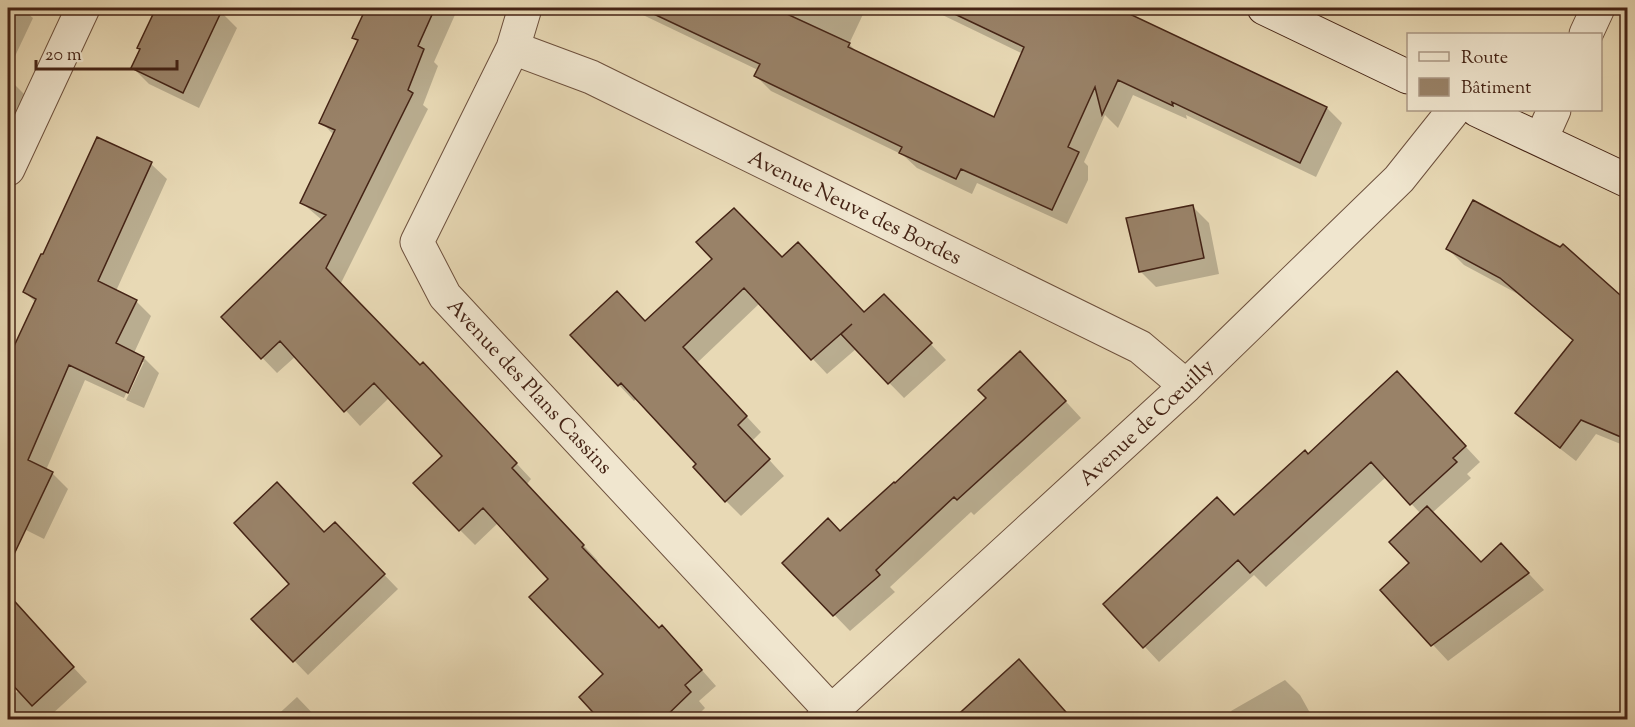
<svg xmlns="http://www.w3.org/2000/svg" width="1635" height="727" viewBox="0 0 1635 727" font-family="'Sorts Mill Goudy',serif">
	<rect width="100%" height="100%" fill="#e8d9b5"/>
	<filter id="stains"><feTurbulence type="fractalNoise" baseFrequency=".00333" numOctaves="4"/><feColorMatrix values="0 0 0 0 .2 0 0 0 0 .09 0 0 0 0 .02 0 0 0 .5 -.17"/></filter>
	<radialGradient id="worn" r=".72"><stop offset=".6" stop-color="#630" stop-opacity="0"/><stop offset="1" stop-color="#630" stop-opacity=".3"/></radialGradient>
	<!-- shadow -->
	<path fill="#0003" d="M 8,8 L 28,8 L 26,12 L 33,18 L 8,71 Z
		M 163,8 L 211,8 L 221,12 L 237,28 L 199,108 L 149,84 L 133,68 Z
		M 368,8 L 458,8 L 434,62 L 438,66 L 423,105 L 428,109 L 340,285 L 420,367 L 438,379 L 531,479 L 527,484 L 598,561 L 596,563 L 659,630 L 677,642 L 716,686 L 699,701 L 705,708 L 693,720 L 602,720 L 605,674 L 551,579 L 498,523 L 475,545 L 460,530 L 444,456 L 389,398 L 360,426 L 296,356 L 277,373 L 223,317 L 322,220 L 302,203 L 334,135 L 321,122 L 358,42 L 354,37 Z
		M 635,8 L 772,8 L 782,12 L 784,8 L 866,8 L 849,44 L 859,54 L 995,119 L 1023,54 L 928,8 L 1111,8 L 1327,108 L 1342,123 L 1316,177 L 1186,115 L 1187,119 L 1133,95 L 1118,128 L 1105,115 L 1084,162 L 1088,166 L 1088,180 L 1067,224 L 977,183 L 972,194 L 917,168 L 903,155 L 771,91 L 756,76 L 758,70 L 643,15 Z
		M 8,81 L 15,85 L 31,101 L 16,134 L 8,130 Z
		M 98,139 L 151,164 L 167,179 L 116,291 L 136,301 L 151,316 L 134,353 L 144,358 L 159,373 L 144,408 L 126,400 L 144,362 L 140,362 L 124,398 L 85,380 L 46,470 L 52,473 L 68,489 L 44,539 L 8,521 L 8,362 L 36,303 L 25,292 L 44,256 Z
		M 1193,207 L 1209,223 L 1219,274 L 1156,287 L 1140,271 Z
		M 1448,249 L 1607,285 L 1580,347 L 1518,294 L 1464,265 Z
		M 782,259 L 865,314 L 899,311 L 946,360 L 904,398 L 856,349 L 827,374 L 760,303 L 697,363 L 761,432 L 752,441 L 784,476 L 741,516 L 726,501 L 698,464 L 637,398 L 634,401 L 572,335 L 645,322 Z
		M 1036,369 L 1081,418 L 974,515 L 971,512 L 890,587 L 895,592 L 850,631 L 784,563 L 840,533 Z
		M 1628,374 L 1628,447 L 1596,434 L 1576,461 L 1532,427 L 1517,413 Z
		M 1412,389 L 1480,462 L 1467,474 L 1471,478 L 1432,513 L 1481,564 L 1517,561 L 1544,590 L 1448,661 L 1382,590 L 1411,563 L 1421,514 L 1386,477 L 1266,587 L 1254,575 L 1159,662 L 1105,604 L 1234,517 L 1308,455 Z
		M 335,524 L 398,589 L 308,675 L 254,619 L 291,584 L 324,534 Z
		M 17,607 L 87,682 L 50,716 L 53,720 L 8,720 L 8,700 L 19,690 L 8,678 L 8,616 Z
		M 1285,680 L 1300,695 L 1314,720 L 1235,720 L 1231,711 Z
		M 297,697 L 319,720 L 272,720 Z"/>
	<!-- building -->
	<path fill="#998268" stroke="#442315" stroke-width="1.5" d="M 156,8 L 223,8 L 183,93 L 131,68 L 140,49 L 137,48 Z
		M 366,8 L 435,8 L 418,46 L 424,49 L 408,90 L 413,93 L 326,268 L 420,365 L 423,362 L 517,463 L 512,468 L 584,545 L 582,547 L 659,628 L 662,625 L 702,670 L 685,685 L 691,692 L 662,720 L 600,720 L 579,697 L 603,674 L 529,597 L 548,579 L 483,508 L 459,531 L 413,483 L 442,456 L 374,383 L 344,412 L 280,341 L 261,359 L 221,317 L 326,215 L 300,203 L 335,130 L 319,123 L 358,40 L 352,38 Z
		M 641,8 L 774,8 L 850,43 L 848,47 L 994,117 L 1024,47 L 942,8 L 1117,8 L 1327,107 L 1300,163 L 1172,102 L 1173,106 L 1118,80 L 1102,115 L 1095,87 L 1068,147 L 1079,152 L 1052,210 L 961,169 L 956,179 L 899,153 L 902,147 L 754,76 L 760,64 Z
		M 97,137 L 152,162 L 98,281 L 137,300 L 116,343 L 144,357 L 128,393 L 69,365 L 28,460 L 53,472 L 8,567 L 8,359 L 36,299 L 23,292 L 41,254 L 43,254 Z
		M 1473,200 L 1560,247 L 1563,244 L 1628,302 L 1628,440 L 1581,420 L 1560,448 L 1515,413 L 1573,340 L 1500,278 L 1446,249 Z
		M 1193,205 L 1204,258 L 1139,272 L 1126,218 Z
		M 734,208 L 782,257 L 798,242 L 864,312 L 884,294 L 932,343 L 888,384 L 841,334 L 852,324 L 811,360 L 744,288 L 683,347 L 747,416 L 738,425 L 770,459 L 725,502 L 693,467 L 696,464 L 621,383 L 618,386 L 570,335 L 617,291 L 645,321 L 712,259 L 696,242 Z
		M 1020,351 L 1066,401 L 957,500 L 954,497 L 876,570 L 880,575 L 833,616 L 782,563 L 828,518 L 840,531 L 894,482 L 895,483 L 986,398 L 978,390 Z
		M 1397,371 L 1466,446 L 1453,458 L 1457,462 L 1410,505 L 1371,462 L 1250,573 L 1238,560 L 1143,648 L 1103,604 L 1217,497 L 1234,515 L 1305,450 L 1308,454 Z
		M 277,482 L 324,532 L 335,522 L 385,574 L 293,662 L 251,619 L 289,584 L 234,523 Z
		M 1427,506 L 1481,562 L 1501,543 L 1529,573 L 1431,646 L 1380,590 L 1409,563 L 1389,542 Z
		M 8,594 L 74,667 L 32,706 L 8,680 Z
		M 1019,659 L 1073,720 L 952,720 Z"/>
	<g fill="none" stroke-linecap="round" stroke-linejoin="round">
		<!-- minor casing -->
		<g stroke="#6d503d" stroke-width="35">
			<path id="minor" d="M 525,8 L 513,48 L 417,242 L 445,296 L 831,711
				M 1586,34 L 1598,8
				M 513,48 L 591,77 L 1140,347 L 1186,386
				M 1541,139 L 1554,110
				M 8,169 L 83,8
				M 822,720 L 1186,386 L 1399,179 L 1454,110"/>
		</g>
		<!-- secondary casing -->
		<g stroke="#442315" stroke-width="35">
			<path id="secondary" d="M 1264,8 L 1408,77
				M 1477,110 L 1628,181"/>
		</g>
		<!-- minor -->
		<use href="#minor" stroke="#f0e6cf" stroke-width="33"/>
		<!-- secondary -->
		<use href="#secondary" stroke="#f0e6cf" stroke-width="33"/>
	</g>
	<g text-anchor="middle" stroke-width="4.5" stroke-linejoin="round" paint-order="stroke">
		<!-- street labels -->
		<g font-size="21" fill="#442315" stroke="#f0e6cf">
			<text transform="translate(855 207) rotate(26)" y="7">Avenue Neuve des Bordes</text>
			<text transform="translate(530 386) rotate(47)" y="7">Avenue des Plans Cassins</text>
			<text transform="translate(1146 422) rotate(-43)" y="7">Avenue de Cœuilly</text>
		</g>
	</g>
	<!-- margin -->
	<rect width="1635" height="727" fill="none" stroke="#e8d9b5" stroke-width="30"/>
	<rect x="9" y="9" width="1617" height="709" fill="none" stroke="#442315" stroke-width="3"/>
	<rect x="15" y="15" width="1605" height="697" fill="none" stroke="#442315" stroke-width="1.5"/>
	<!-- legend -->
	<rect x="1407" y="33" width="195" height="78" fill="#f0e6cf" stroke="#ab9885" stroke-width="1.5"/>
	<rect x="1419" y="52" width="30" height="9" fill="#f0e6cf" stroke="#ab9885" stroke-width="1.5"/>
	<text x="1461" y="63" font-size="18" fill="#442315">Route</text>
	<rect x="1419" y="78" width="30" height="18" fill="#998268" stroke="#ab9885" stroke-width="1.5"/>
	<text x="1461" y="93" font-size="18" fill="#442315">Bâtiment</text>
	<!-- scale -->
	<path d="M36 60v9h141v-9" fill="none" stroke="#442315" stroke-width="3"/>
	<text x="45" y="60" font-size="18" fill="#442315" stroke="#f0e6cf" stroke-width="4.5" paint-order="stroke">20 m</text>
	<rect width="100%" height="100%" filter="url(#stains)"/>
	<rect width="100%" height="100%" fill="url(#worn)"/>
</svg>
